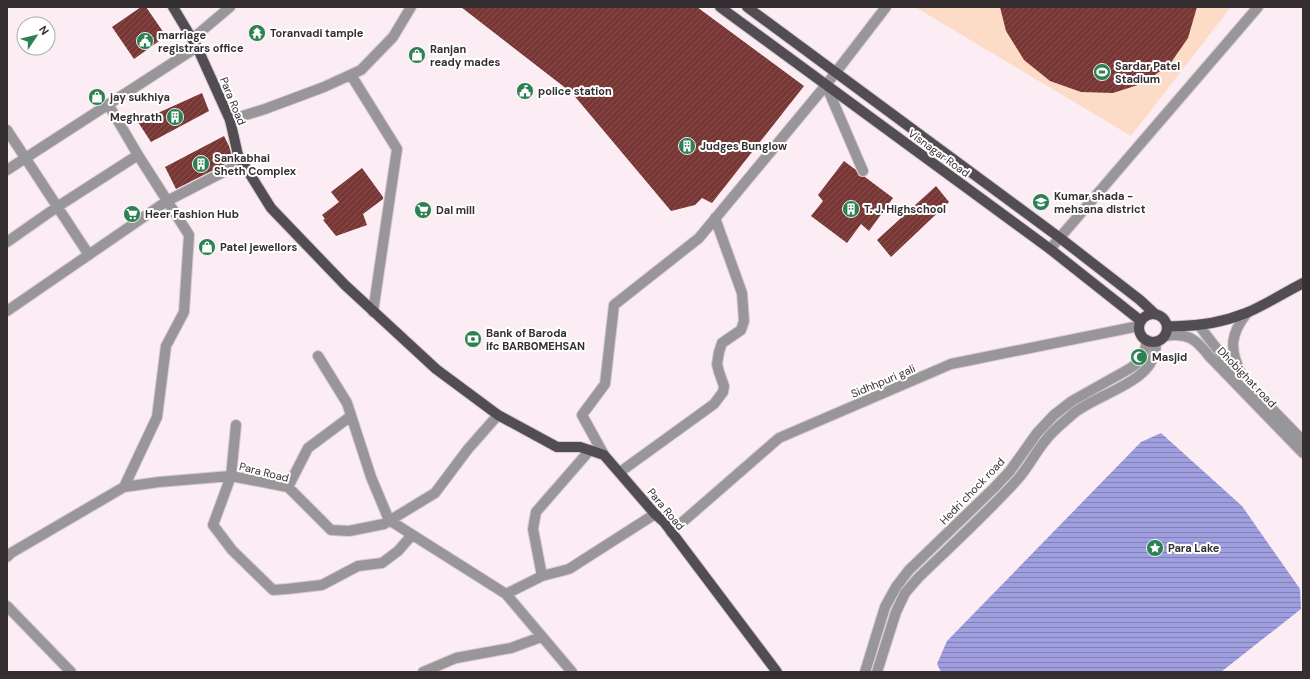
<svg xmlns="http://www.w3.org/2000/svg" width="1310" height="679" viewBox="0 0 1310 679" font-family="'DM Sans',sans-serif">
	<defs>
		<pattern id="water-rules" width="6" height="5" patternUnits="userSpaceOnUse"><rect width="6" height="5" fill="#9f9edf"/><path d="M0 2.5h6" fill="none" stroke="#8281b5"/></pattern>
		<pattern id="building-hatch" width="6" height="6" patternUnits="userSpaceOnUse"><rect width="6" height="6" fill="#783634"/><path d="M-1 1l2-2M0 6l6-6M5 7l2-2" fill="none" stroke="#875250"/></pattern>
	</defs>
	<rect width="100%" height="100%" fill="#fbedf3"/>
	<!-- green -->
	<path fill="#fcdcc7" d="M 915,7 L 1231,7 L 1131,136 Z"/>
	<!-- water -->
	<path fill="url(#water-rules)" d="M 1161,433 L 1242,506 L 1300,589 L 1301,609 L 1221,672 L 941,672 L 937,664 L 947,641 L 1141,442 Z"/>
	<!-- building -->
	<path fill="url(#building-hatch)" d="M 141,7 L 146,7 L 166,36 L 134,59 L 112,27 Z
		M 461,7 L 697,7 L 804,86 L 712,203 L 702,198 L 695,205 L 671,211 L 572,93 Z
		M 1000,7 L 1197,7 L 1188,38 L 1170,64 L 1144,83 L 1113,93 L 1081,92 L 1050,81 L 1024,60 L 1006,31 Z
		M 202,93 L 209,111 L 151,142 L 138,122 Z
		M 224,136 L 229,146 L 233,160 L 176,189 L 165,167 Z
		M 844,161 L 856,170 L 859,176 L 865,177 L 893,198 L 869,231 L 861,224 L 847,243 L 811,216 L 823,201 L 818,195 Z
		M 362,168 L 383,197 L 383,199 L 363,214 L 367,225 L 336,236 L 323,220 L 325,219 L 322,215 L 339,202 L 331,192 Z
		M 936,186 L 949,202 L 891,257 L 877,240 Z"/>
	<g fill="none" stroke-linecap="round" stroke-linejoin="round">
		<!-- minor casing -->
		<g stroke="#d7cbd0" stroke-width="12">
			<path id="minor" d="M 192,39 L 230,7
				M 351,75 L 397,149 L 373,312
				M 826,85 L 863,171
				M 108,104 L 138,155 L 189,235 L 184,312 L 166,346 L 157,417 L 124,487
				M 230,120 L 265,109 L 324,87 L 361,70 L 393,37 L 411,7
				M 7,130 L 89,255
				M 7,170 L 197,47
				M 7,242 L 57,207 L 138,155
				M 1050,249 L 1258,7
				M 7,311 L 167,201 L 243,162
				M 1199,325 C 1228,367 1267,403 1303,441
				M 1165,336 C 1187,332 1196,339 1209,356 L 1303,453
				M 318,356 L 347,403 L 371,477 L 389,520 L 506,594 L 572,672
				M 1240,371 C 1229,348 1231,333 1247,313
				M 236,425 L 231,476 L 213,525 L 232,550 L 273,590 L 287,589 L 322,585 L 358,566 L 382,563 L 398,551 L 412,535
				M 604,455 L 582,415 L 605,384 L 614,305 L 699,238 L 826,85 L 886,7
				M 620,472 L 714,404 L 723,392 L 724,386 L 719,372 L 717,364 L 719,352 L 722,343 L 741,330 L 744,321 L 742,293 L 715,218
				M 288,487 L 308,448 L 351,416
				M 671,532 L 779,438 L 951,364 L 1139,326
				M 7,557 L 11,553 L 124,487 L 159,482 L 231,476 L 288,487 L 331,530 L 349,531 L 384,524 L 435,493 L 468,449 L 498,415
				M 542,576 L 533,529 L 536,512 L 590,450
				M 506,594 L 542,576 L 569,569 L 655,514
				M 7,606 L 71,672
				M 423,672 L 456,658 L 511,648 L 541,637
				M 865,672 L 885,607 L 896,587 L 909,570 L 994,488 L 1010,471 L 1037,433 L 1054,415 L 1072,401 L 1129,369 C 1141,362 1145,354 1147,340
				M 877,672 L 896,612 L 905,593 L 918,578 C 951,546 986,514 1017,480 C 1028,468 1035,453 1045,441 C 1053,430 1064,422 1074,413 C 1094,397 1140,384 1151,362 C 1155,356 1156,349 1156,342"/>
		</g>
		<!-- major casing -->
		<g stroke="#d7cbd0" stroke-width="12">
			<path id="major" d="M 173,7 L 197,47 L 230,120 L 238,155 L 271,208 L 345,285 L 436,369 L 498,415 L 557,447 L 580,447 L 604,455 L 655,514 L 664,522 L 777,672
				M 720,7 L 1050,249 L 1141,321
				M 747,7 L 1060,238 L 1140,300 L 1155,314
				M1139 328a14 14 0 1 1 28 0a14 14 0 1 1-28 0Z
				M 1167,326 C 1194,327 1221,323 1246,313 C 1265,305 1284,293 1303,283"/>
		</g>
		<!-- minor -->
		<use href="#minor" stroke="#99969a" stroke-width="10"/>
		<!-- major -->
		<use href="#major" stroke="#524c53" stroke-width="10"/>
	</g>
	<!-- icons -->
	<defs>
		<g id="temple-disc" transform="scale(0.9)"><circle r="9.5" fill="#2d8052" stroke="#fff"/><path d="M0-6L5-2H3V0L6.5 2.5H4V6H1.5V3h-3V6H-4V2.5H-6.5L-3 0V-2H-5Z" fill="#fff"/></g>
		<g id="civic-disc" transform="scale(0.9)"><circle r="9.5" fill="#2d8052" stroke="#fff"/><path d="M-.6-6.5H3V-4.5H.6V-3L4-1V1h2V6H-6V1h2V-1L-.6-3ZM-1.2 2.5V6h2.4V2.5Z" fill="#fff"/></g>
		<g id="shop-disc" transform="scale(0.9)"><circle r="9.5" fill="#2d8052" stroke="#fff"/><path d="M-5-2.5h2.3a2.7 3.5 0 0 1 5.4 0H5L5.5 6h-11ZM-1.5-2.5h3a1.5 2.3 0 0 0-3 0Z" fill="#fff"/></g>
		<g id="stadium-disc" transform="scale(0.9)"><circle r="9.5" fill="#2d8052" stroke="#fff"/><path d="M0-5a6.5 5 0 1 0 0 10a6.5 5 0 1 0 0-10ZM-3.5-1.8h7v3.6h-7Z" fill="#fff"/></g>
		<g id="building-disc" transform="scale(0.9)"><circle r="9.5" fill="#2d8052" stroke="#fff"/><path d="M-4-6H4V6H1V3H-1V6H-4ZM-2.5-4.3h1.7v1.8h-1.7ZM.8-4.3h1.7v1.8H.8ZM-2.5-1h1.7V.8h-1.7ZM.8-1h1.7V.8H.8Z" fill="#fff"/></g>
		<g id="school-disc" transform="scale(0.9)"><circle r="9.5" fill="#2d8052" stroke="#fff"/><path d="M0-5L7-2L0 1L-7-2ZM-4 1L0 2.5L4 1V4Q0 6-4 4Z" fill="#fff"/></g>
		<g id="supermarket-disc" transform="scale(0.9)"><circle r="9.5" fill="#2d8052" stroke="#fff"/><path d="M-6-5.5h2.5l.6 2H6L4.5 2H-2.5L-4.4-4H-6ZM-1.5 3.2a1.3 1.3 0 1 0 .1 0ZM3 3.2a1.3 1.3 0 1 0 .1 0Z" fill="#fff"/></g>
		<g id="bank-disc" transform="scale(0.9)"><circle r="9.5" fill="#2d8052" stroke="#fff"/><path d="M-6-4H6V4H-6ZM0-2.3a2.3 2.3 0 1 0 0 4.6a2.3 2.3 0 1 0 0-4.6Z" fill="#fff"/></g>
		<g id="mosque-disc" transform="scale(0.9)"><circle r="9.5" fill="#2d8052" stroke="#fff"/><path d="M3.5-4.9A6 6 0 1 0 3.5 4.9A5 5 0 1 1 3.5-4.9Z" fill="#fff"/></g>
		<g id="sight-disc" transform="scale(0.9)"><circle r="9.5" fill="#2d8052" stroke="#fff"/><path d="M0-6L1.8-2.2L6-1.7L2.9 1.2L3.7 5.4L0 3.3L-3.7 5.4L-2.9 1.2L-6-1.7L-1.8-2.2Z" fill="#fff"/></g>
	</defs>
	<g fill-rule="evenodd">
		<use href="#temple-disc" x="257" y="33"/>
		<use href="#civic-disc" x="145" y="41"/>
		<use href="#shop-disc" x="417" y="55"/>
		<use href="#stadium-disc" x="1102" y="72"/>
		<use href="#civic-disc" x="525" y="91"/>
		<use href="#shop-disc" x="97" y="97"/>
		<use href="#building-disc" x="175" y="117"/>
		<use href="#building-disc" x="687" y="146"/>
		<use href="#building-disc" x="201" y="164"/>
		<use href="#school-disc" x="1041" y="202"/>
		<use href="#building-disc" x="851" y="209"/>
		<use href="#supermarket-disc" x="423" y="210"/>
		<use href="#supermarket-disc" x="132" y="214"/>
		<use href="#shop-disc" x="207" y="247"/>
		<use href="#bank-disc" x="473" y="339"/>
		<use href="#mosque-disc" x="1139" y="357"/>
		<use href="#sight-disc" x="1155" y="548"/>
	</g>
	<g text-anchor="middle" stroke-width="4" stroke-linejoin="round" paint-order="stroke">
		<!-- poi labels -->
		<g font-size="11" font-weight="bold" fill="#352f32" stroke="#fff" text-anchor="start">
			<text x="270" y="37">Toranvadi tample</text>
			<text x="158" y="39">marriage<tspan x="158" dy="13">registrars office</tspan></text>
			<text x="430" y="53">Ranjan<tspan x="430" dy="13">ready mades</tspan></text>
			<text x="1115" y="70">Sardar Patel<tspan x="1115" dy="13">Stadium</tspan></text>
			<text x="538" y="95">police station</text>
			<text x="110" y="101">jay sukhiya</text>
			<text x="162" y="121" text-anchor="end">Meghrath</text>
			<text x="700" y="150">Judges Bunglow</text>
			<text x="214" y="162">Sankabhai<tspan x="214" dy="13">Sheth Complex</tspan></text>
			<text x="1054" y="200">Kumar shada -<tspan x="1054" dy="13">mehsana district</tspan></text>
			<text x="864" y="213">T. J. Highschool</text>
			<text x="436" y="214">Dal mill</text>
			<text x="145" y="218">Heer Fashion Hub</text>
			<text x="220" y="251">Patel jewellors</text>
			<text x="486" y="337">Bank of Baroda<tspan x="486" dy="13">ifc BARB0MEHSAN</tspan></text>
			<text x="1152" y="361">Masjid</text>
			<text x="1168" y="552">Para Lake</text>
		</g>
		<!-- street labels -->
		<g font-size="11" fill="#352f32" stroke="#fff">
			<text transform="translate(233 101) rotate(68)" y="4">Para Road</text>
			<text transform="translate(939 153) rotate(36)" y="4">Visnagar Road</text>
			<text transform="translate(1247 377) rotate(46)" y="4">Dhobighat road</text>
			<text transform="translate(883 381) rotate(-23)" y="4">Sidhhpuri gali</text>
			<text transform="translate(264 472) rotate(14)" y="4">Para Road</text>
			<text transform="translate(972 491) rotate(-46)" y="4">Hedri chock road</text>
			<text transform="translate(666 509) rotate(50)" y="4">Para Road</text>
		</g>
	</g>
	<!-- border -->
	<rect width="1310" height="679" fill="none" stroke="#352f32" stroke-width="16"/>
	<!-- north arrow -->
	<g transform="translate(36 36) rotate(55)"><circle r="19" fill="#ffffff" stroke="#aeacad"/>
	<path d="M0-3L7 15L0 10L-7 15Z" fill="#2d8052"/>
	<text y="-6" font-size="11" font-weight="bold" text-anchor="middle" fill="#352f32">N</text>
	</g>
</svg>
